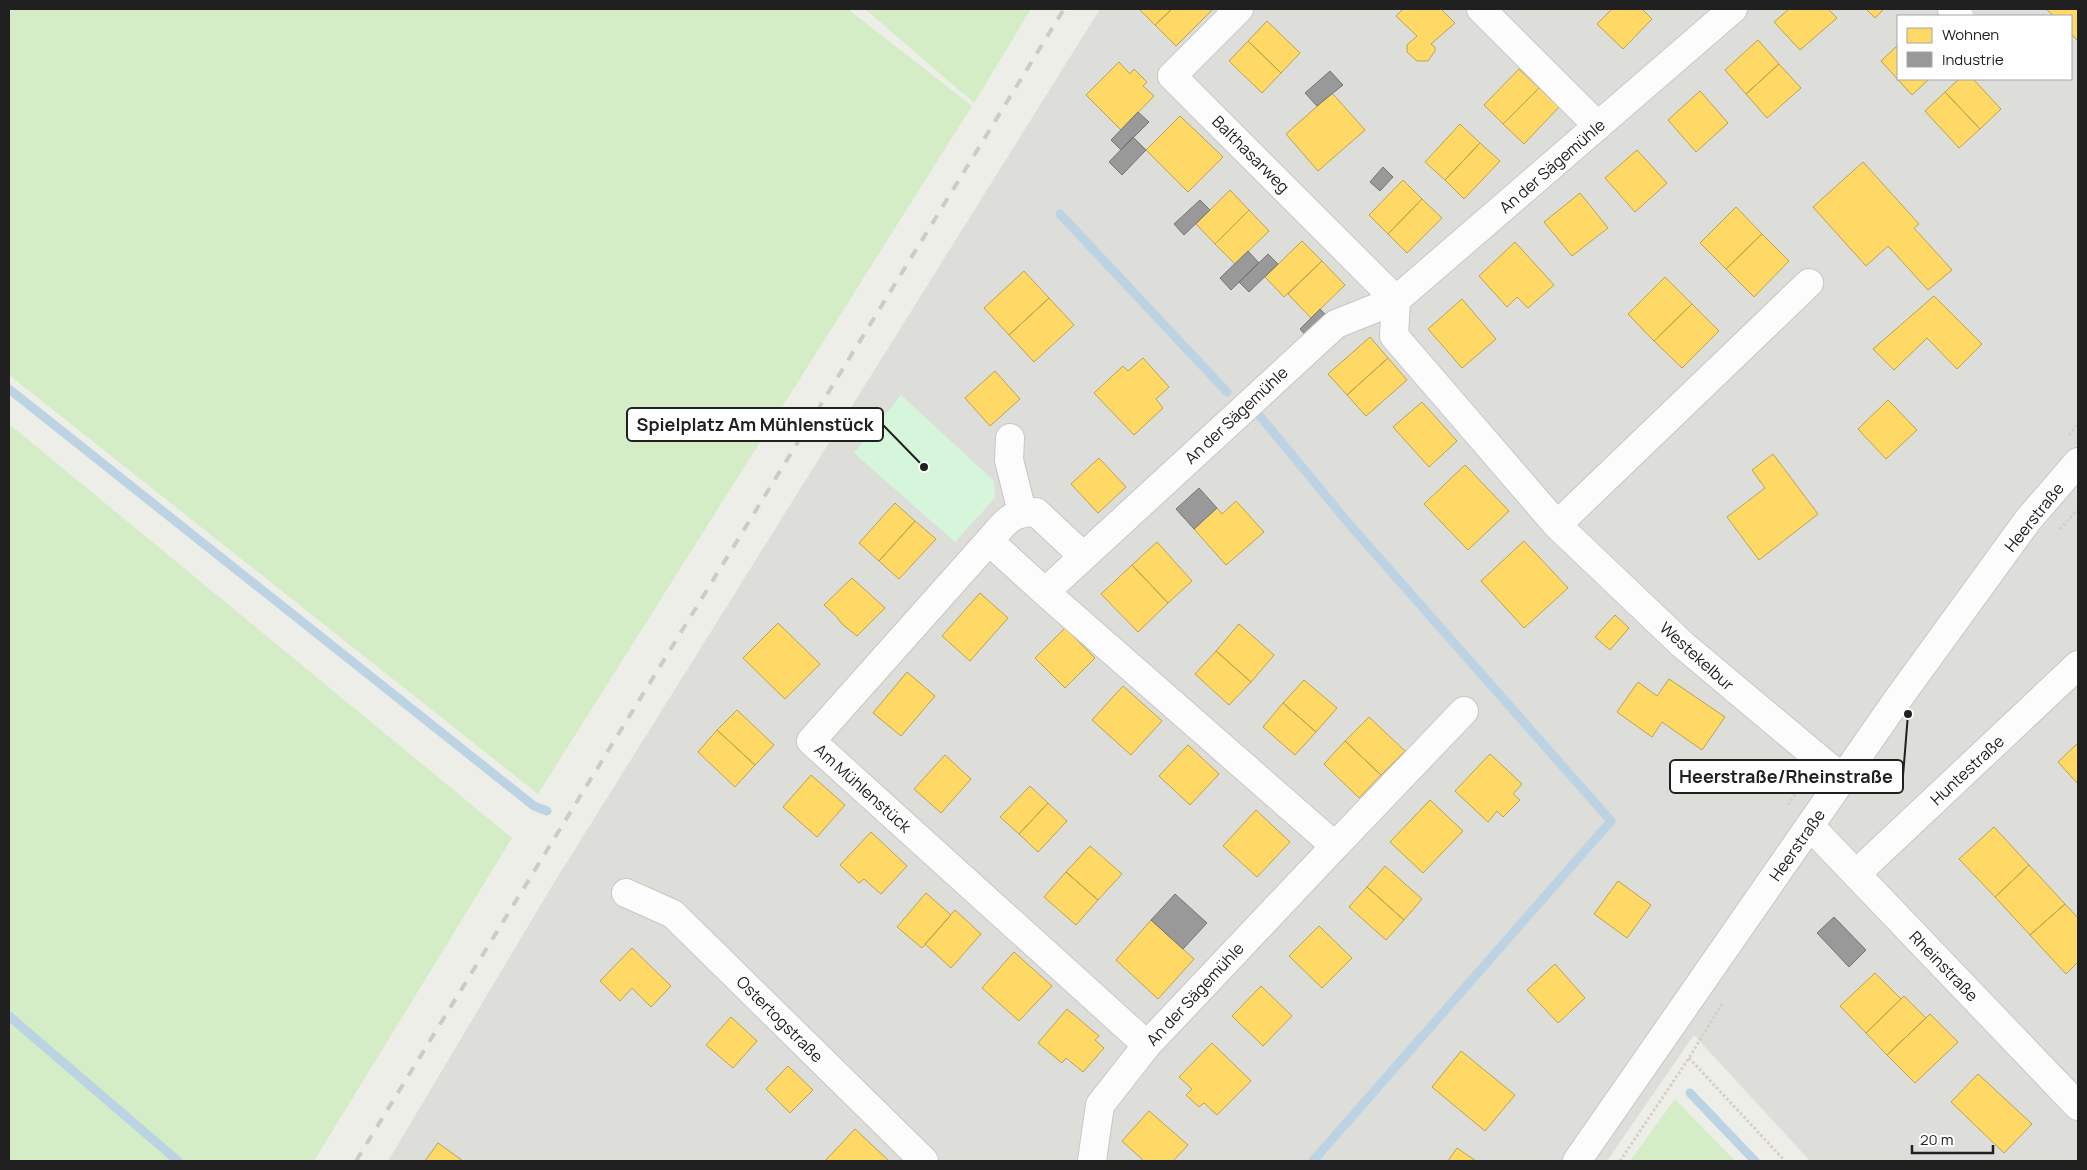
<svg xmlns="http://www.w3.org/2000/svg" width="2087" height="1170" viewBox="0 0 2087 1170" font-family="Manrope,sans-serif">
	<rect width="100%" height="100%" fill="#eeeee9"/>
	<!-- residential -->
	<path fill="#ddddda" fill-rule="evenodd" d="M 1100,9 L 2078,9 L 2078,1161 L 1810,1161 L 1694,1035 L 1607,1161 L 388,1161 L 552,886 ZM 1898,16 L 2071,16 L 2071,79 L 1898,79 Z"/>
	<!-- grass -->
	<path fill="#d4edc6" d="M 9,9 L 848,9 L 972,106 L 538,794 L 9,375 Z
		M 865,9 L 1031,9 L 974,103 Z
		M 9,424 L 512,838 L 314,1161 L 9,1161 Z
		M 1675,1099 L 1735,1161 L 1630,1161 Z"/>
	<!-- park -->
	<path fill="#d6f6dc" d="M 901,395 L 994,481 L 995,498 L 955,542 L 854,453 Z"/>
	<!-- parking -->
	<path fill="#dfdfdc" d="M 1034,522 L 1060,547 L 1063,560 L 1055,571 L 1043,573 L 1011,543 L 1010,531 Z"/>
	<!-- homes -->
	<path fill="#ffd966" stroke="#bca251" d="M 1139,9 L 1172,9 L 1155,25 Z
		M 1172,9 L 1210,9 L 1212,10 L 1176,46 L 1155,25 Z
		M 1403,9 L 1441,9 L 1455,23 L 1431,44 L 1435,47 L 1435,51 L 1428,61 L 1417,61 L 1407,52 L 1407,45 L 1417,36 L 1396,16 Z
		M 1612,9 L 1642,9 L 1652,19 L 1623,49 L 1597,24 Z
		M 1789,9 L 1828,9 L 1837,18 L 1800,50 L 1774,22 Z
		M 1866,9 L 1884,9 L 1875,18 Z
		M 2046,9 L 2078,9 L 2078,41 L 2071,34 L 2071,16 L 2054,16 Z
		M 1267,21 L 1300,53 L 1281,73 L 1248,41 Z
		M 1758,40 L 1779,64 L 1746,94 L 1725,70 Z
		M 1248,41 L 1281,73 L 1262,93 L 1229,61 Z
		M 1898,45 L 1898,79 L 1929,79 L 1912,95 L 1881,61 Z
		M 1119,62 L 1130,74 L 1134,69 L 1147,82 L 1143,86 L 1154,96 L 1121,130 L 1086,95 Z
		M 1779,64 L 1801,88 L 1767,118 L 1746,94 Z
		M 1519,69 L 1539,88 L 1503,124 L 1484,105 Z
		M 1959,79 L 1973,79 L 2001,109 L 1980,129 L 1945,92 Z
		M 1539,88 L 1559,107 L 1524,144 L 1503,124 Z
		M 1700,91 L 1728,123 L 1696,152 L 1668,120 Z
		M 1945,92 L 1980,129 L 1959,148 L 1925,111 Z
		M 1332,93 L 1365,130 L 1318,171 L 1286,134 Z
		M 1180,116 L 1223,157 L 1188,192 L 1146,150 Z
		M 1460,124 L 1480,143 L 1445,180 L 1425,162 Z
		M 1480,143 L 1500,161 L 1464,199 L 1445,180 Z
		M 1637,150 L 1667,183 L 1635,212 L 1605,178 Z
		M 1863,162 L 1919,224 L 1914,228 L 1952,270 L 1928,290 L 1888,246 L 1866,266 L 1813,207 Z
		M 1403,180 L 1422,199 L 1388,234 L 1369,215 Z
		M 1230,190 L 1249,210 L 1215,244 L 1196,224 Z
		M 1580,193 L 1608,228 L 1572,256 L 1544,222 Z
		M 1422,199 L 1442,218 L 1407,253 L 1388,234 Z
		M 1736,207 L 1762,234 L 1726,269 L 1700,243 Z
		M 1249,210 L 1269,231 L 1235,264 L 1215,244 Z
		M 1762,234 L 1789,261 L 1754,297 L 1726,269 Z
		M 1302,241 L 1322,261 L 1284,297 L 1265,277 Z
		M 1515,242 L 1554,285 L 1528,308 L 1517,297 L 1507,307 L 1479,276 Z
		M 1322,261 L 1345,285 L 1311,318 L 1288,294 Z
		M 1024,271 L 1049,298 L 1009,335 L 984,308 Z
		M 1665,277 L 1692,304 L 1654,341 L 1628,314 Z
		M 1934,296 L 1982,344 L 1957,369 L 1927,338 L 1894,370 L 1873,349 Z
		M 1049,298 L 1074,325 L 1034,362 L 1009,335 Z
		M 1462,299 L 1496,339 L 1462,368 L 1428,329 Z
		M 1692,304 L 1719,331 L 1682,368 L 1654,341 Z
		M 1370,337 L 1388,358 L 1347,395 L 1328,374 Z
		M 1143,358 L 1169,387 L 1156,399 L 1163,408 L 1134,435 L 1094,393 L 1123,366 L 1128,371 Z
		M 1388,358 L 1407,380 L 1366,416 L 1347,395 Z
		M 995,371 L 1020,399 L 990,426 L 965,398 Z
		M 1888,400 L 1917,430 L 1886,459 L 1858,429 Z
		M 1422,402 L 1457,441 L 1429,467 L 1393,427 Z
		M 1773,454 L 1818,514 L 1759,560 L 1727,517 L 1765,488 L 1752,470 Z
		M 1099,458 L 1126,487 L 1098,513 L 1071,484 Z
		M 1465,465 L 1509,511 L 1468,550 L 1424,504 Z
		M 1236,501 L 1264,532 L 1226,565 L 1194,529 L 1217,508 L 1222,514 Z
		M 895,503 L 915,521 L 879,561 L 859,543 Z
		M 915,521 L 936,539 L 899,579 L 879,561 Z
		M 1524,541 L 1568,588 L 1524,628 L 1481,581 Z
		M 1157,542 L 1192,581 L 1168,603 L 1132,565 Z
		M 1132,565 L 1168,603 L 1138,632 L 1101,594 Z
		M 852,578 L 885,608 L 857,636 L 842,624 L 837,617 L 824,605 Z
		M 980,593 L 1008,618 L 970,661 L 942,636 Z
		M 1615,615 L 1629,628 L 1610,650 L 1595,637 Z
		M 778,623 L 820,664 L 785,699 L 743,658 Z
		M 1239,624 L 1274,655 L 1251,682 L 1216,651 Z
		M 1065,628 L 1095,658 L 1065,688 L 1035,658 Z
		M 1216,651 L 1251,682 L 1229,705 L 1195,674 Z
		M 907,672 L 935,696 L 901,736 L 873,713 Z
		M 1669,679 L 1725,717 L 1702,750 L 1662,722 L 1652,737 L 1617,712 L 1638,682 L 1657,696 Z
		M 1304,680 L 1337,708 L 1316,732 L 1283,703 Z
		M 1123,686 L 1162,721 L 1131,755 L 1092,720 Z
		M 1283,703 L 1316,732 L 1295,755 L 1263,727 Z
		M 737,710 L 774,745 L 755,765 L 717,730 Z
		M 1369,717 L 1405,751 L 1381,775 L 1345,741 Z
		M 717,730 L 755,765 L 735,787 L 698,752 Z
		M 1345,741 L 1381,775 L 1359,798 L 1324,764 Z
		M 2078,743 L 2078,784 L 2058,762 Z
		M 1188,745 L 1219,774 L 1190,805 L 1159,776 Z
		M 1490,754 L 1522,784 L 1513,794 L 1520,800 L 1503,817 L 1497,811 L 1488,822 L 1455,791 Z
		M 945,755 L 971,779 L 941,813 L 914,789 Z
		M 811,775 L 845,805 L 817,837 L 783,807 Z
		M 1030,786 L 1048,803 L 1019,834 L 1000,817 Z
		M 1430,800 L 1463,831 L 1423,873 L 1390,842 Z
		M 1048,803 L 1067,821 L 1038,852 L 1019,834 Z
		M 1256,810 L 1290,842 L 1257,877 L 1223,846 Z
		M 1994,827 L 2029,865 L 1995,897 L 1959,859 Z
		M 871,832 L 907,866 L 881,894 L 864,879 L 859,883 L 840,865 Z
		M 1090,846 L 1122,874 L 1098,900 L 1066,872 Z
		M 2029,865 L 2065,904 L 2030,935 L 1995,897 Z
		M 1385,866 L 1422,899 L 1404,920 L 1367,887 Z
		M 1066,872 L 1098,900 L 1076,925 L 1044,897 Z
		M 1618,881 L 1651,905 L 1627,938 L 1594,914 Z
		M 1367,887 L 1404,920 L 1386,940 L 1349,907 Z
		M 926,893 L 951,915 L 922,948 L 897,927 Z
		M 2065,904 L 2078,918 L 2078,962 L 2066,974 L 2030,935 Z
		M 955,910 L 981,934 L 951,968 L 925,944 Z
		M 1151,920 L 1194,959 L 1158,999 L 1116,960 Z
		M 1319,926 L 1352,958 L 1322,988 L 1289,956 Z
		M 632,948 L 671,986 L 651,1007 L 632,988 L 620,1001 L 600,981 Z
		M 1014,952 L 1052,986 L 1019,1021 L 982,988 Z
		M 1555,964 L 1585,998 L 1558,1023 L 1527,990 Z
		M 1875,973 L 1901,999 L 1866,1033 L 1840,1006 Z
		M 1261,986 L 1292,1016 L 1263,1046 L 1232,1016 Z
		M 1904,996 L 1926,1018 L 1887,1055 L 1866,1033 Z
		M 1067,1009 L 1099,1036 L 1095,1040 L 1104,1048 L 1083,1072 L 1066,1058 L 1062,1063 L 1038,1043 Z
		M 1930,1014 L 1958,1042 L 1915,1083 L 1887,1055 Z
		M 731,1017 L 757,1041 L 733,1068 L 706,1045 Z
		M 1212,1043 L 1251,1081 L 1217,1115 L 1204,1103 L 1199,1107 L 1186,1095 L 1192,1089 L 1179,1077 Z
		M 1461,1051 L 1515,1095 L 1485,1131 L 1432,1087 Z
		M 788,1066 L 813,1090 L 790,1113 L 766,1089 Z
		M 1978,1074 L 2032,1124 L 2004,1153 L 1951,1102 Z
		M 1149,1111 L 1188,1145 L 1173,1161 L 1144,1161 L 1122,1141 Z
		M 855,1129 L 889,1161 L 825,1161 Z
		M 438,1143 L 463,1161 L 425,1161 Z
		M 1457,1148 L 1476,1161 L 1448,1161 Z"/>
	<!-- industry -->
	<path fill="#999" stroke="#757575" d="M 1330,71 L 1343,85 L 1317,106 L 1305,93 Z
		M 1138,112 L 1149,122 L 1121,150 L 1111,140 Z
		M 1133,137 L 1146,150 L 1122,175 L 1109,162 Z
		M 1383,167 L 1393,177 L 1380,191 L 1370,182 Z
		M 1200,200 L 1210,210 L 1184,235 L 1174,224 Z
		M 1248,251 L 1259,263 L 1231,290 L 1220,278 Z
		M 1268,254 L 1278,264 L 1249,292 L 1239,282 Z
		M 1320,309 L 1329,318 L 1308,338 L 1300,329 Z
		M 1199,488 L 1217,508 L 1194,529 L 1176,509 Z
		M 1175,894 L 1207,923 L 1183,949 L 1151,920 Z
		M 1834,917 L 1866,950 L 1849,967 L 1817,933 Z"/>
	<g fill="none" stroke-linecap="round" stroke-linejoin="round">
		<!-- stream -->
		<path stroke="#bbd3e3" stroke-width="9" d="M 1060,214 L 1227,392
			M 9,389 L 534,806 L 547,811
			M 1259,415 L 1350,525 L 1611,821 L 1313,1161
			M 9,1016 L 178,1161
			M 1690,1093 L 1755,1161"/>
		<!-- minor casing -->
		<g stroke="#c7c7c5" stroke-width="30">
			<path id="minor" d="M 1239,9 L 1172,76 L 1396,300 L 1394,336 L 1557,525 L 1683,645 L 1843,779
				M 1481,9 L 1598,126
				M 1952,9 L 1959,16
				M 1010,438 L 1009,460 L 1022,512
				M 1557,525 L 1809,283
				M 989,541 C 1005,523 1010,512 1036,512 L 1083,556
				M 1045,592 L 989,541 L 811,741 L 1147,1045
				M 1810,826 L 2078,1106
				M 1335,846 L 1464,711
				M 1856,874 L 2078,665
				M 626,893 L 673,914 L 924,1161
				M 1092,1161 L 1100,1105 L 1147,1045 L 1335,846 L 1045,592 L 1336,324 L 1396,300 L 1733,9
				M 1577,1161 L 1895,703 L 2028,520 L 2078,462"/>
		</g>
		<!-- path -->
		<path stroke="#d8cdc7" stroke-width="3" stroke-dasharray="2.5 2.5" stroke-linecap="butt" d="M 2069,435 L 2078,424
			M 2060,529 L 2078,509
			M 1788,805 L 1804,781
			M 1689,1058 L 1785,1161
			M 1620,1161 L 1689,1058 L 1723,1002"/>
		<!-- minor -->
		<use href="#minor" stroke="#fcfcfc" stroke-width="28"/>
		<!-- rail -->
		<path stroke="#cbcbca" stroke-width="4" stroke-dasharray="10 10" stroke-linecap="butt" d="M 356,1161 L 1064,9"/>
	</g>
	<g text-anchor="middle" stroke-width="5" stroke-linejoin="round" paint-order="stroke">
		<!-- street labels -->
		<g font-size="16" fill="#202020" stroke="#fff">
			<text transform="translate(1251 154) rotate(45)" y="6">Balthasarweg</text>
			<text transform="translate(1552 166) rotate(-41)" y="6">An der Sägemühle</text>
			<text transform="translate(1236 415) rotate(-43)" y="6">An der Sägemühle</text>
			<text transform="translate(2034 517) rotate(-51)" y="6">Heerstraße</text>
			<text transform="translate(1697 656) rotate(42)" y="6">Westekelbur</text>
			<text transform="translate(1967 770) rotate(-43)" y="6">Huntestraße</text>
			<text transform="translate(863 788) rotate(42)" y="6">Am Mühlenstück</text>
			<text transform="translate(1797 845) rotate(-55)" y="6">Heerstraße</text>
			<text transform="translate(1944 966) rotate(46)" y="6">Rheinstraße</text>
			<text transform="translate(1195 994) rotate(-47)" y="6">An der Sägemühle</text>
			<text transform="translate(780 1019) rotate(45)" y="6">Ostertogstraße</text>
		</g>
	</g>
	<!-- callouts -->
	<path fill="none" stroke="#202020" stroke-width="2" d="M924 467L883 425M1908 714L1903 776"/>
	<g fill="#202020" stroke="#fff" stroke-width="2">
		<circle cx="924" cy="467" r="5"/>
		<circle cx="1908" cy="714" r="5"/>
	</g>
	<g fill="#fff" stroke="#202020" stroke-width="2">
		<rect x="627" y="408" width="256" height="33" rx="5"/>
		<rect x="1670" y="760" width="233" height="33" rx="5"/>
	</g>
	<g font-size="18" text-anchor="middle" font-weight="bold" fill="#202020">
		<text x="755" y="431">Spielplatz Am Mühlenstück</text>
		<text x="1786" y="783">Heerstraße/Rheinstraße</text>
	</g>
	<!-- border -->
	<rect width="2087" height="1170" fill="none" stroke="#202020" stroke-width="20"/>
	<!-- legend -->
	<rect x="1897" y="15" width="175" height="65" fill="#ffffff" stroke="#a6a6a6"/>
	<rect x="1907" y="28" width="25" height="15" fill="#ffd966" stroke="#a6a6a6"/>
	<text x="1942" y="40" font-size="15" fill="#202020">Wohnen</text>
	<rect x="1907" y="52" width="25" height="15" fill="#999999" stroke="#a6a6a6"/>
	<text x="1942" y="65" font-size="15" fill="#202020">Industrie</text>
	<!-- scale -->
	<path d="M1912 1145v8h81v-8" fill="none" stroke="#202020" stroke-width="2.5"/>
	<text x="1920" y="1145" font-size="15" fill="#202020" stroke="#ffffff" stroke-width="4" paint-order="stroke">20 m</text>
</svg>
